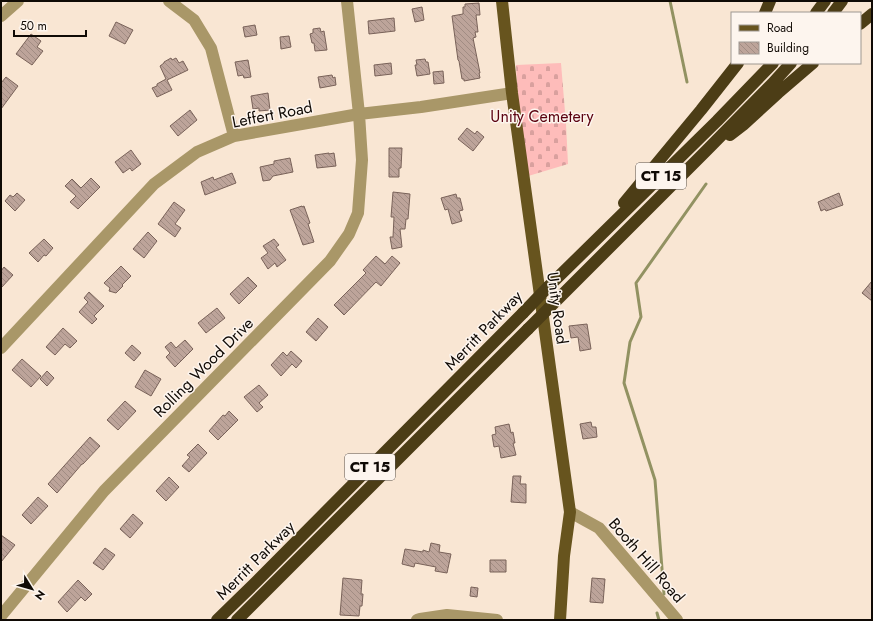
<svg xmlns="http://www.w3.org/2000/svg" width="873" height="621" viewBox="0 0 873 621" font-family="Jost,sans-serif">
	<defs>
		<pattern id="cemetery-stones" width="16" height="16" patternUnits="userSpaceOnUse"><rect width="16" height="16" fill="#febcba"/><path d="M2 7V4a2 2 0 0 1 4 0v3zM10 15v-3a2 2 0 0 1 4 0v3z" fill="#d9a09e"/></pattern>
		<pattern id="building-back-hatch" width="6" height="6" patternUnits="userSpaceOnUse"><rect width="6" height="6" fill="#bda49a"/><path d="M-1 5l2 2M0 0l6 6M5-1l2 2" fill="none" stroke="#a18c83"/></pattern>
	</defs>
	<rect width="100%" height="100%" fill="#f9e6d3"/>
	<!-- cemetery -->
	<path fill="url(#cemetery-stones)" d="M 561,63 L 566,124 L 568,164 L 525,177 L 518,108 L 516,65 Z"/>
	<g fill="none" stroke-linecap="round" stroke-linejoin="round">
		<!-- stream -->
		<path stroke="#929262" stroke-width="3" d="M 670,1 L 687,82
			M 664,594 L 655,480 L 624,383 L 630,342 L 641,317 L 636,283 L 706,184
			M 657,613 L 659,620"/>
	</g>
	<!-- building -->
	<path fill="url(#building-back-hatch)" stroke="#796259" d="M 479,3 L 480,15 L 476,15 L 478,32 L 475,32 L 476,37 L 473,38 L 480,73 L 479,73 L 480,78 L 464,81 L 464,79 L 462,79 L 459,61 L 458,60 L 452,16 L 463,14 L 463,7 L 465,7 L 465,4 Z
		M 422,7 L 424,20 L 415,22 L 412,9 Z
		M 394,18 L 395,31 L 369,34 L 368,21 Z
		M 116,22 L 133,30 L 125,44 L 109,36 Z
		M 255,25 L 257,35 L 245,37 L 243,27 Z
		M 320,28 L 321,32 L 324,31 L 327,50 L 315,51 L 314,43 L 312,43 L 310,34 L 313,33 L 313,29 Z
		M 31,34 L 41,41 L 37,47 L 43,51 L 32,65 L 16,54 Z
		M 289,36 L 291,47 L 281,49 L 280,37 Z
		M 171,58 L 172,60 L 176,58 L 179,63 L 183,61 L 188,70 L 167,80 L 172,90 L 157,97 L 152,88 L 157,86 L 157,84 L 166,79 L 160,66 L 164,63 L 164,62 Z
		M 425,59 L 426,62 L 428,62 L 430,74 L 417,76 L 415,65 L 417,65 L 416,60 Z
		M 248,60 L 251,77 L 244,78 L 243,75 L 238,76 L 235,62 Z
		M 391,63 L 392,74 L 375,76 L 374,65 Z
		M 443,71 L 444,83 L 434,84 L 433,72 Z
		M 332,75 L 333,78 L 335,77 L 336,85 L 320,88 L 318,77 Z
		M 6,77 L 18,86 L 1,109 L 1,83 Z
		M 268,93 L 270,110 L 259,111 L 259,108 L 253,109 L 251,96 Z
		M 190,110 L 197,120 L 178,136 L 170,126 Z
		M 467,128 L 475,134 L 477,131 L 484,137 L 473,151 L 458,139 Z
		M 389,148 L 402,148 L 401,168 L 399,168 L 399,177 L 389,177 Z
		M 131,150 L 141,164 L 132,171 L 130,168 L 123,173 L 115,162 Z
		M 329,153 L 329,154 L 334,153 L 336,166 L 317,168 L 315,155 Z
		M 290,158 L 293,172 L 273,176 L 270,180 L 263,181 L 260,167 L 274,164 L 274,161 Z
		M 232,173 L 236,183 L 205,195 L 201,182 L 213,177 L 214,180 Z
		M 91,178 L 100,187 L 78,209 L 70,202 L 76,196 L 65,186 L 72,179 L 81,188 Z
		M 393,192 L 410,194 L 408,219 L 406,219 L 405,229 L 400,229 L 402,247 L 392,249 L 390,237 L 393,237 L 394,217 L 391,217 Z
		M 17,193 L 25,200 L 15,211 L 5,201 L 10,195 L 13,197 Z
		M 839,193 L 843,205 L 826,211 L 825,209 L 821,211 L 818,202 Z
		M 456,194 L 457,198 L 460,198 L 463,210 L 459,211 L 462,221 L 452,224 L 448,209 L 445,210 L 441,198 Z
		M 174,202 L 185,210 L 175,224 L 181,228 L 175,237 L 158,224 Z
		M 302,206 L 302,207 L 304,206 L 310,223 L 308,224 L 314,242 L 303,245 L 290,210 Z
		M 148,232 L 157,241 L 144,258 L 133,249 Z
		M 44,239 L 53,248 L 46,256 L 44,255 L 38,262 L 29,253 Z
		M 274,239 L 279,245 L 276,247 L 286,260 L 277,267 L 275,263 L 268,269 L 261,258 L 268,253 L 263,246 Z
		M 376,256 L 385,264 L 392,256 L 400,263 L 381,286 L 376,282 L 344,315 L 334,305 L 366,273 L 363,270 Z
		M 121,266 L 131,276 L 122,285 L 123,286 L 116,293 L 109,291 L 110,288 L 104,283 Z
		M 4,267 L 13,275 L 1,288 L 1,271 Z
		M 248,277 L 257,286 L 239,304 L 230,294 Z
		M 872,281 L 872,301 L 862,293 Z
		M 89,292 L 104,306 L 94,316 L 97,319 L 92,324 L 79,312 L 88,302 L 84,298 Z
		M 217,308 L 225,318 L 206,333 L 198,323 Z
		M 318,318 L 328,327 L 316,341 L 306,332 Z
		M 587,324 L 591,349 L 580,351 L 578,337 L 571,338 L 569,326 Z
		M 63,328 L 77,341 L 70,348 L 65,344 L 55,355 L 46,347 Z
		M 185,340 L 193,349 L 175,367 L 166,357 L 170,353 L 165,347 L 171,342 L 176,348 Z
		M 132,345 L 141,353 L 134,361 L 125,353 Z
		M 291,351 L 302,361 L 296,368 L 292,364 L 281,376 L 271,365 L 283,352 L 287,356 Z
		M 22,359 L 41,376 L 31,387 L 12,370 Z
		M 145,370 L 161,379 L 151,396 L 135,387 Z
		M 47,371 L 54,378 L 47,386 L 40,379 Z
		M 259,385 L 268,395 L 259,403 L 263,407 L 257,412 L 244,397 Z
		M 125,401 L 136,411 L 118,430 L 107,420 Z
		M 229,411 L 238,420 L 218,440 L 209,431 L 223,415 L 225,416 Z
		M 591,422 L 592,427 L 596,427 L 597,437 L 583,439 L 580,424 Z
		M 509,424 L 511,433 L 513,432 L 515,443 L 513,443 L 516,455 L 501,458 L 499,446 L 494,447 L 492,435 L 496,434 L 495,427 Z
		M 90,437 L 100,446 L 83,464 L 82,464 L 57,493 L 48,484 L 64,466 Z
		M 198,444 L 207,453 L 189,472 L 182,466 L 190,457 L 187,455 Z
		M 513,476 L 521,476 L 520,484 L 526,484 L 526,503 L 511,502 Z
		M 169,477 L 179,487 L 166,501 L 156,491 Z
		M 38,497 L 48,506 L 31,524 L 22,515 Z
		M 133,514 L 143,523 L 130,538 L 120,529 Z
		M 1,535 L 15,545 L 1,562 Z
		M 431,543 L 440,545 L 439,552 L 451,554 L 447,573 L 435,571 L 436,567 L 415,563 L 414,567 L 402,564 L 405,549 L 423,552 L 423,550 L 429,552 Z
		M 105,548 L 115,555 L 103,570 L 93,563 Z
		M 490,560 L 506,560 L 506,572 L 490,572 Z
		M 343,578 L 362,580 L 361,594 L 363,594 L 362,606 L 360,606 L 359,616 L 340,615 Z
		M 592,578 L 605,579 L 603,603 L 590,602 Z
		M 78,580 L 92,594 L 85,601 L 81,597 L 67,612 L 58,602 Z
		M 471,587 L 478,588 L 477,597 L 470,596 Z"/>
	<g fill="none" stroke-linecap="round" stroke-linejoin="round">
		<!-- minor -->
		<path stroke="#a99768" stroke-width="12" d="M 169,1 L 194,20 L 211,48 L 234,136
			M 1,16 L 18,1
			M 1,348 L 154,184 L 197,152 L 234,136 L 359,114 L 421,107 L 512,93
			M 570,512 L 599,528 L 677,620
			M 1,616 L 104,491 L 330,261 L 349,234 L 358,213 L 362,160 L 359,114 L 347,1
			M 417,620 L 420,619 L 447,615 L 497,620"/>
		<!-- major -->
		<path stroke="#67541e" stroke-width="12" d="M 502,1 L 512,93 L 570,512 L 564,556 L 560,620"/>
		<!-- highway -->
		<path stroke="#4c3d16" stroke-width="12" d="M 765,13 L 770,1
			M 816,13 L 825,1
			M 833,13 L 842,1
			M 860,24 L 872,14
			M 730,135 L 743,125 L 778,93 L 813,63
			M 624,203 L 701,110 L 738,63
			M 548,287 L 717,121 L 773,63
			M 550,307 L 707,150 L 772,84 L 791,63
			M 217,620 L 256,582 L 523,313
			M 237,620 L 528,329"/>
		<!-- highway-bridge -->
		<path stroke="#4c3d16" stroke-width="12" d="M 523,313 L 548,287
			M 528,329 L 550,307"/>
	</g>
	<g text-anchor="middle" stroke-width="3" stroke-linejoin="round" paint-order="stroke">
		<!-- shield labels -->
		<g fill="#fdf5ee" stroke="#57504b" stroke-width="1">
			<rect x="636" y="163" width="50" height="26" rx="3"/>
			<rect x="345" y="454" width="50" height="26" rx="3"/>
		</g>
		<g font-size="15" font-weight="bold" fill="#100a05">
			<text x="661" y="181">CT 15</text>
			<text x="370" y="472">CT 15</text>
		</g>
		<!-- street labels -->
		<g font-size="16" fill="#100a05" stroke="#fdf5ee">
			<text transform="translate(272 114) rotate(-11)" y="6">Leffert Road</text>
			<text transform="translate(558 308) rotate(82)" y="6">Unity Road</text>
			<text transform="translate(483 330) rotate(-46)" y="6">Merritt Parkway</text>
			<text transform="translate(203 367) rotate(-45)" y="6">Rolling Wood Drive</text>
			<text transform="translate(255 560) rotate(-45)" y="6">Merritt Parkway</text>
			<text transform="translate(647 560) rotate(49)" y="6">Booth Hill Road</text>
		</g>
		<!-- park labels -->
		<g font-size="16" fill="#5b0210" stroke="#fdf5ee">
			<text x="542" y="122">Unity Cemetery</text>
		</g>
	</g>
	<!-- border -->
	<rect width="873" height="621" fill="none" stroke="#100a05" stroke-width="4"/>
	<!-- legend -->
	<rect x="731" y="12" width="130" height="52" fill="#fdf5ee" stroke="#9e9791"/>
	<rect x="739" y="25" width="20" height="6" fill="#67541e" stroke="#9e9791"/>
	<text x="767" y="32" font-size="12" fill="#100a05">Road</text>
	<rect x="739" y="42" width="20" height="12" fill="url(#building-back-hatch)" stroke="#9e9791"/>
	<text x="767" y="52" font-size="12" fill="#100a05">Building</text>
	<!-- north arrow -->
	<g transform="translate(32 589) rotate(127)" stroke="#fdf5ee" stroke-width="3" paint-order="stroke">
	<path d="M0-3L7 15L0 10L-7 15Z" fill="#100a05"/>
	<text y="-6" font-size="11" font-weight="bold" text-anchor="middle" fill="#100a05">N</text>
	</g>
	<!-- scale -->
	<path d="M14 30v6h72v-6" fill="none" stroke="#100a05" stroke-width="2"/>
	<text x="20" y="30" font-size="12" fill="#100a05" stroke="#fdf5ee" stroke-width="3" paint-order="stroke">50 m</text>
</svg>
